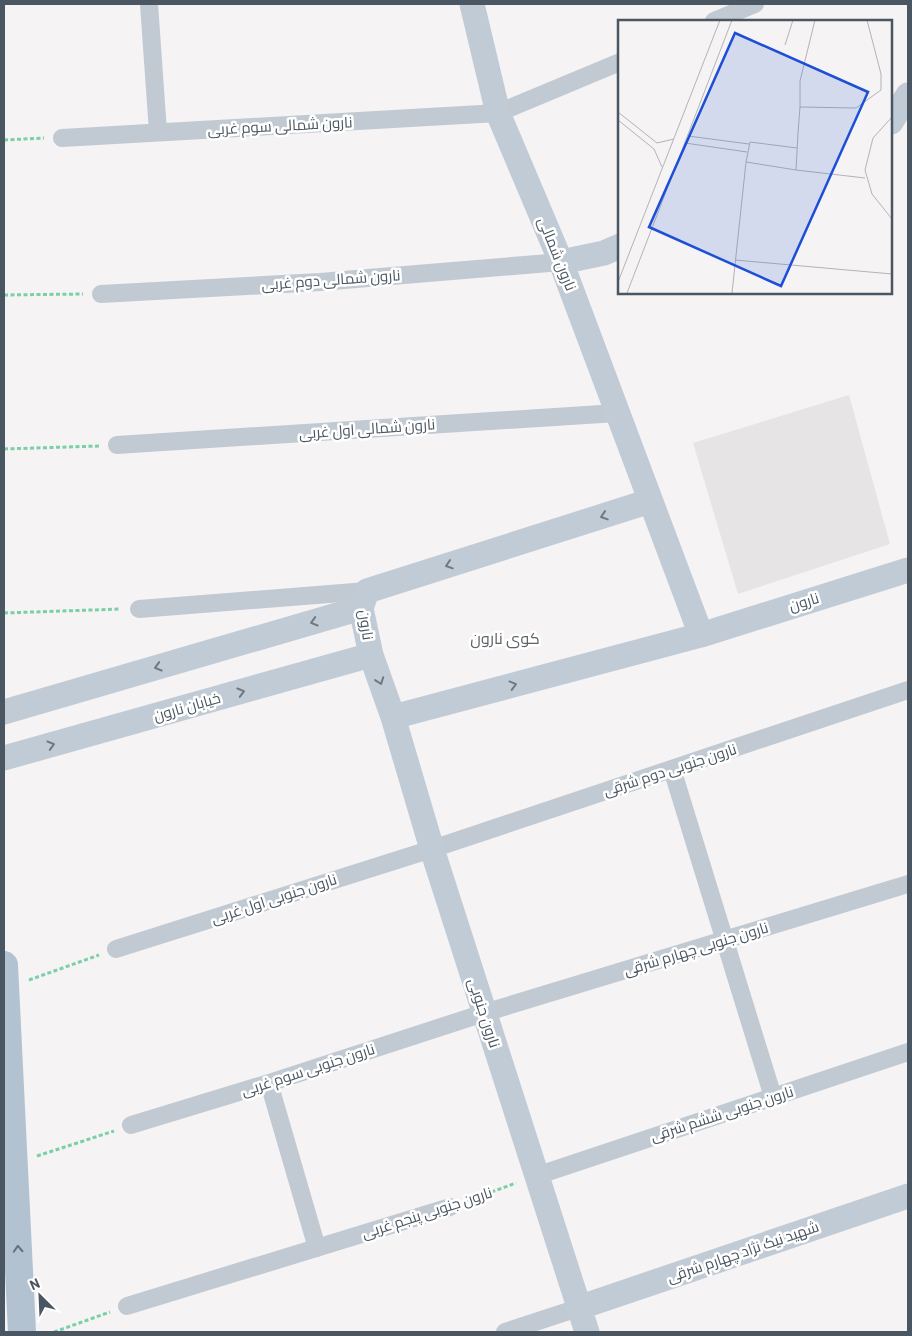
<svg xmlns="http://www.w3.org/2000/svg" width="912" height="1336" viewBox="0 0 912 1336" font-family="Barlow,Cairo,sans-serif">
	<rect width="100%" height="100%" fill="#f5f3f3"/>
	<!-- education -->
	<path fill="#e6e4e5" d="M 849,395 L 890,544 L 738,594 L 693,443 Z"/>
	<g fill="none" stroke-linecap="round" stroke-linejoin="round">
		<!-- path -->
		<path stroke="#7ad0a6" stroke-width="3" stroke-dasharray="4 2.5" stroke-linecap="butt" d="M 4,140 L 44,138
			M 4,295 L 83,294
			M 4,449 L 99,446
			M 4,613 L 121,609
			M 29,980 L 99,955
			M 37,1156 L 114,1131
			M 467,1201 L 516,1183
			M 54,1332 L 110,1312"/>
		<!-- street -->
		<path stroke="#c1cad2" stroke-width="18" d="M 149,4 L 158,132
			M 714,21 L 755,4
			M 62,138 L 498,113 L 620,62
			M 101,294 L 320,282 L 561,262
			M 117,445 L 617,413
			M 139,609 L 367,591
			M 672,769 L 773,1097
			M 116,949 L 432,849 L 908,690
			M 269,1083 L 317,1248
			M 131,1125 L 269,1083 L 484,1013 L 908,884
			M 536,1176 L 908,1052
			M 127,1306 L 450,1207
			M 505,1332 L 578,1308"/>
		<!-- secondary -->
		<path stroke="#c1cbd6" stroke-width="25" d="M 472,4 L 498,113 L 561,262 L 701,635 L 393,717 L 371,655 L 361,608 L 367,591 L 650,501
			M 891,122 L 908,95
			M 561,262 L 604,253 L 620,246
			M 701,635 L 908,570
			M 4,712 L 361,608
			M 393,717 L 432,849 L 587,1332
			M 4,758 L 371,655
			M 578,1308 L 908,1196"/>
		<!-- primary -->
		<path stroke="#b3c2d1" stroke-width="28" d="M 4,965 L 22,1332"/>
	</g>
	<!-- one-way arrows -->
	<defs><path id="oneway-chevron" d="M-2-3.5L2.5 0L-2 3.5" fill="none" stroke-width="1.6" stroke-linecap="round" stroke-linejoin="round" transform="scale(1.25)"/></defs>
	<g stroke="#6e7984">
		<use href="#oneway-chevron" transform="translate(604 516) rotate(162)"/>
		<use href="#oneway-chevron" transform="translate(449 565) rotate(162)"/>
		<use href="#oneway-chevron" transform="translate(314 622) rotate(164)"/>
		<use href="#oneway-chevron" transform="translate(158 667) rotate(164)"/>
		<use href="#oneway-chevron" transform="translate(380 681) rotate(70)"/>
		<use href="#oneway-chevron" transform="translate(513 685) rotate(-15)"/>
		<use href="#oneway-chevron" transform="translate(241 692) rotate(-16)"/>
		<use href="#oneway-chevron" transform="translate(51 745) rotate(-16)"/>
	</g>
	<use stroke="#64717d" href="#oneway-chevron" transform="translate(18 1249) rotate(-93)"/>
	<g text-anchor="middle" stroke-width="5" stroke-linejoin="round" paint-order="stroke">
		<!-- street labels -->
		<g font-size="15" fill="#4a5661" stroke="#fff">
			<text transform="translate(280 126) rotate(-3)" y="5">نارون شمالی سوم غربی</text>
			<text transform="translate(557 254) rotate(68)" y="5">نارون شمالی</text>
			<text transform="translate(331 280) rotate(-4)" y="5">نارون شمالی دوم غربی</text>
			<text transform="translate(367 429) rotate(-4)" y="5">نارون شمالی اول غربی</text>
			<text transform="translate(804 602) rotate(-17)" y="5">نارون</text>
			<text transform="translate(366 625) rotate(82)" y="5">نارون</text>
			<text transform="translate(187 707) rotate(-16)" y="5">خیابان نارون</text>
			<text transform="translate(670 770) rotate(-18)" y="5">نارون جنوبی دوم شرقی</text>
			<text transform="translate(274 899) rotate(-18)" y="5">نارون جنوبی اول غربی</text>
			<text transform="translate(696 949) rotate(-17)" y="5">نارون جنوبی چهارم شرقی</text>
			<text transform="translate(484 1013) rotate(72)" y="5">نارون جنوبی</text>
			<text transform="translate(308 1070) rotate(-18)" y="5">نارون جنوبی سوم غربی</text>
			<text transform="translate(722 1114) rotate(-18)" y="5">نارون جنوبی ششم شرقی</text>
			<text transform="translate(427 1213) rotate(-18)" y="5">نارون جنوبی پنجم غربی</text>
			<text transform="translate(743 1252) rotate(-19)" y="5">شهید نیک نژاد چهارم شرقی</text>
		</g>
		<!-- neighbourhood labels -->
		<g font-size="16" fill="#5f6368" stroke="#fff">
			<text x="505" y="644">کوی نارون</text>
		</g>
	</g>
	<!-- overview -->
	<g transform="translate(618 20)">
		<rect width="274" height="274" fill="#f5f3f3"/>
		<path fill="none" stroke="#b1b4b9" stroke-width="1" d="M 167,25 L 175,0M 182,87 L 238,88 L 263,70 L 263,54 L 249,0M 0,92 L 39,123 L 56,119M 274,97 L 255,118 L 247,150 L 254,174 L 274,199M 0,100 L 36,129 L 44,147M 70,116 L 131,124M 67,123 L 129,132M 179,128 L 132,122 L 128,142 L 178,150 L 180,113 L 182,87 L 182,61 L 197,0M 178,150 L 247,158M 117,240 L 274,254M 0,262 L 102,0M 9,273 L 114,0M 114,273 L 128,142"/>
		<path fill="#1d4ed8" fill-opacity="0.15" stroke="#1d4ed8" stroke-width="2.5" d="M 117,13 L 250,72 L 163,266 L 31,207 Z"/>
		<rect width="274" height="274" fill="none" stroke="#4a5661" stroke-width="2.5"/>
	</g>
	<!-- border -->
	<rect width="912" height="1336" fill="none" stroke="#4a5661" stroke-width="10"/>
	<!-- north arrow -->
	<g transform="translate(40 1296) rotate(336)" stroke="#ffffff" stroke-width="4" paint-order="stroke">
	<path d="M0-4L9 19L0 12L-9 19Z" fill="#4a5661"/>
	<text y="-8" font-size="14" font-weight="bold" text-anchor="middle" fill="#4a5661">N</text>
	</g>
</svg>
